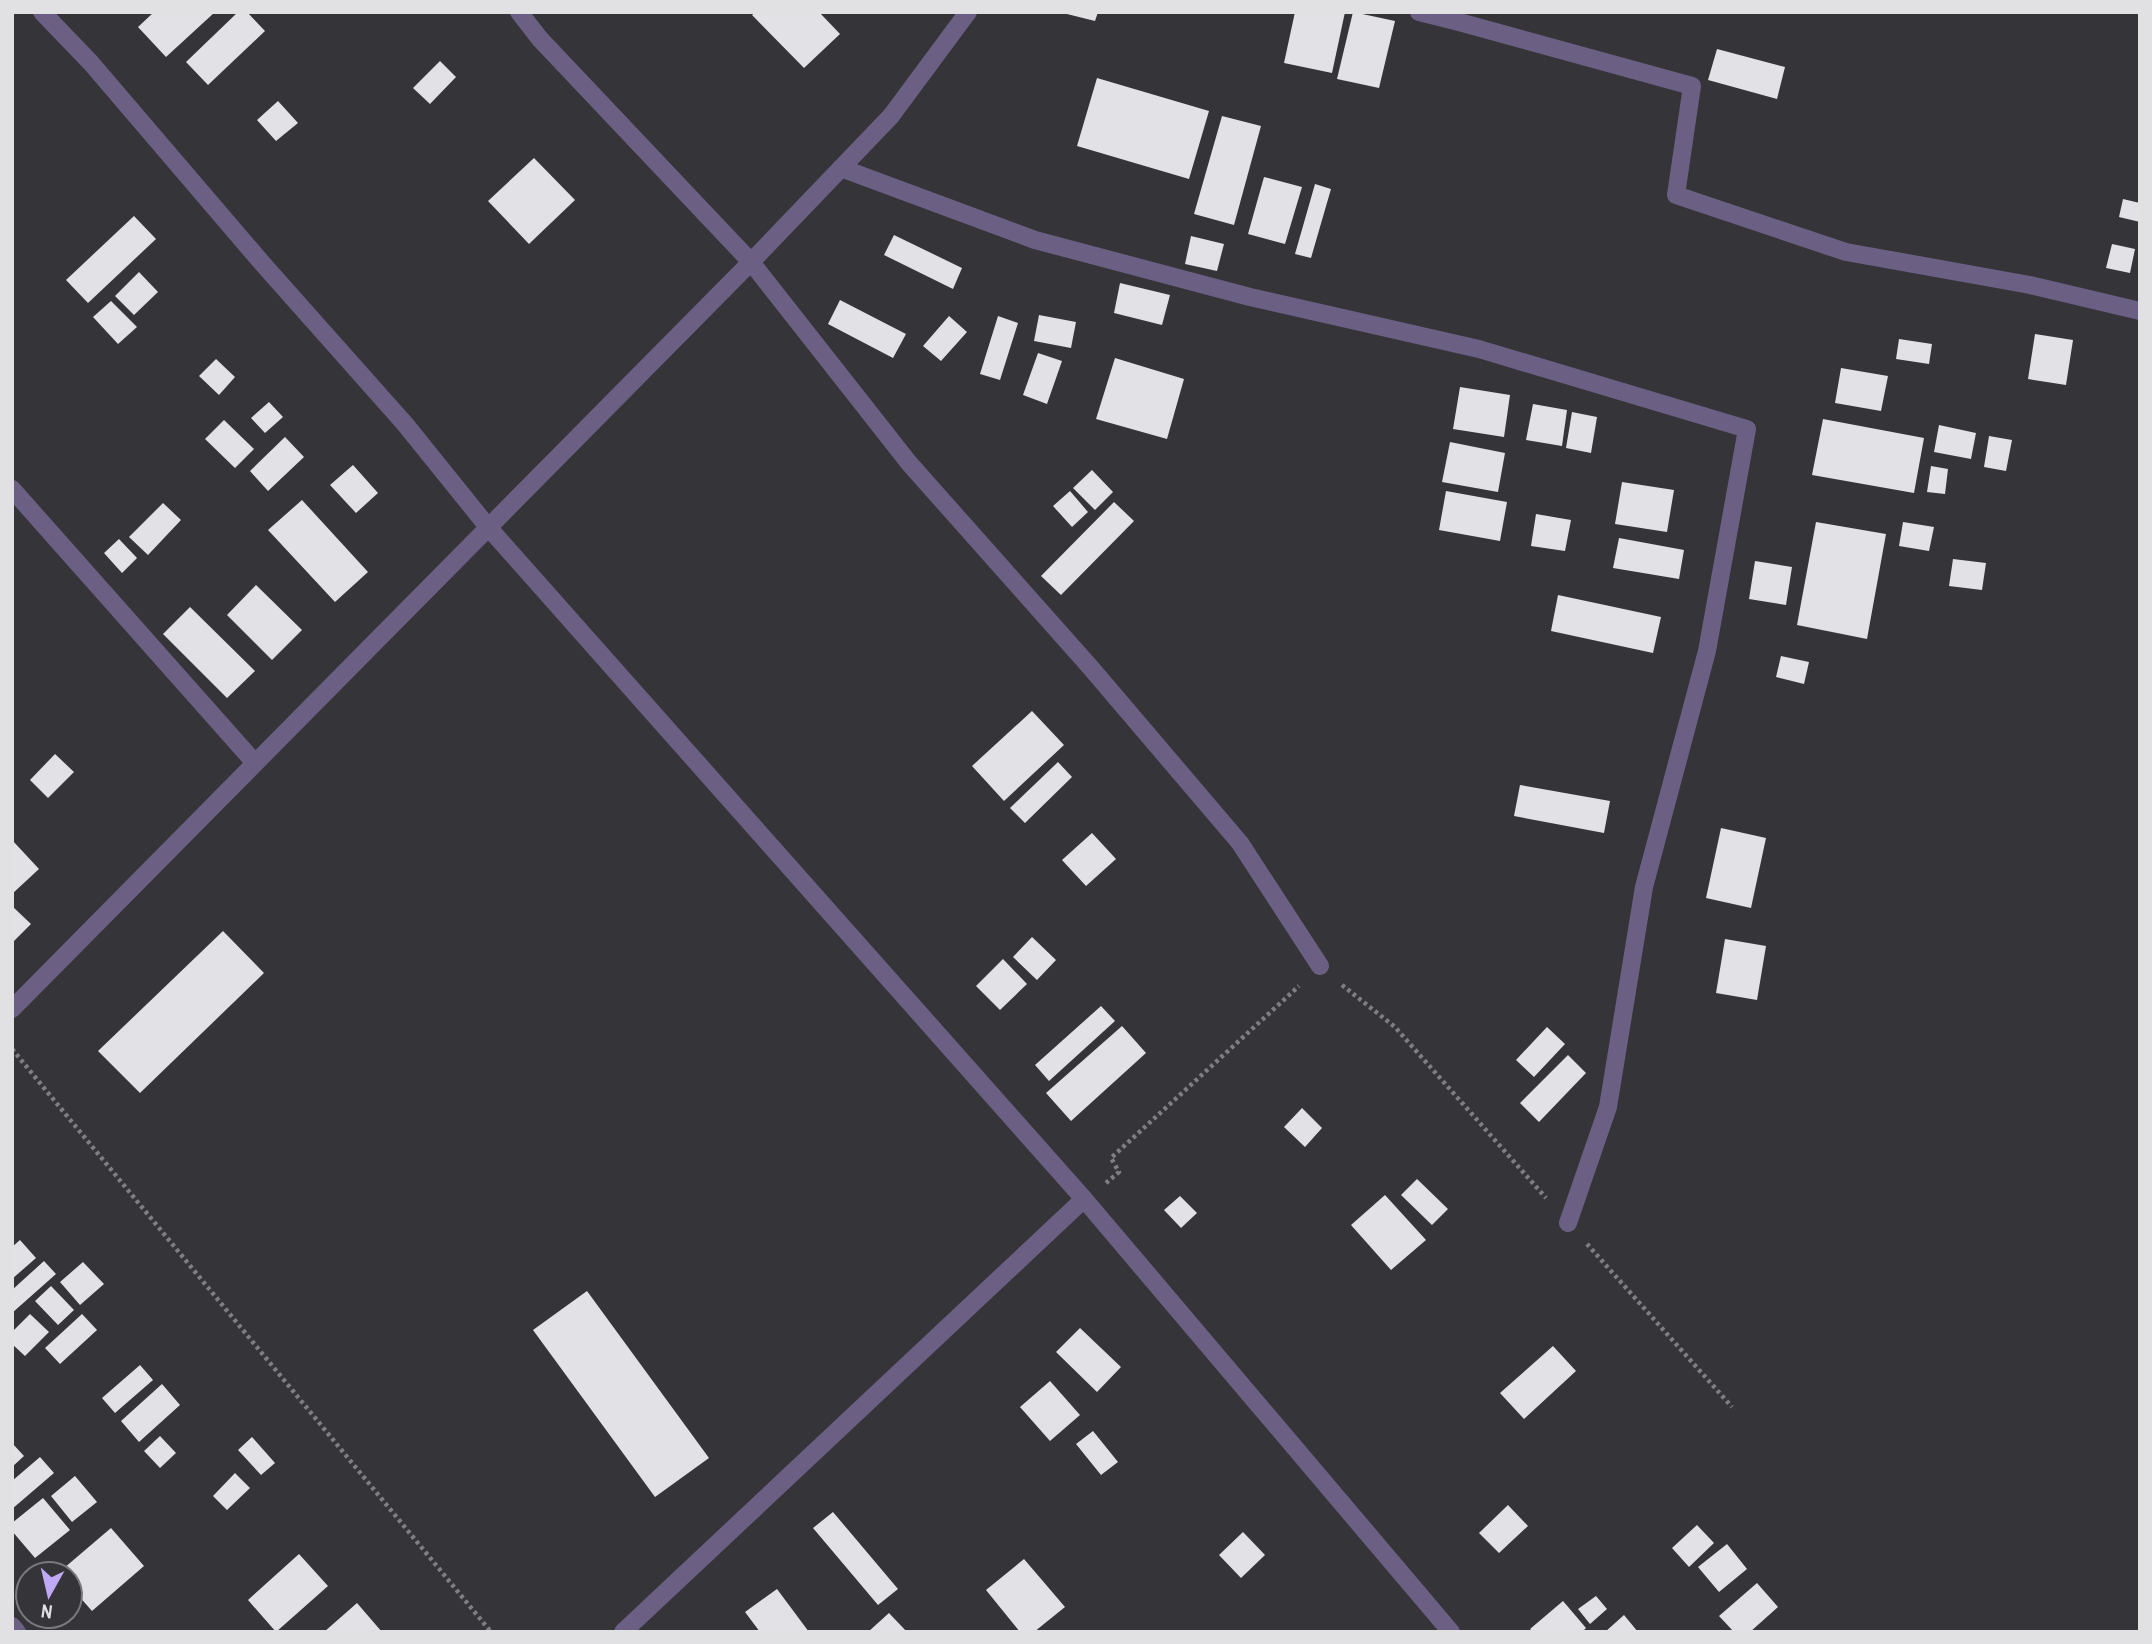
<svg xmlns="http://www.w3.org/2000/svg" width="2152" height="1644" viewBox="0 0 2152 1644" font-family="'Archivo Narrow',sans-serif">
	<rect width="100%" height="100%" fill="#353438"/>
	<!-- building -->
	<path fill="#e2e1e6" d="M 154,12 L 215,12 L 166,57 L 138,27 Z
		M 238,12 L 247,12 L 265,31 L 208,85 L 186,62 Z
		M 756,12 L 819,12 L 840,34 L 804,68 L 752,15 Z
		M 1059,12 L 1098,12 L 1095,21 Z
		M 1295,12 L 1345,12 L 1332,73 L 1284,63 Z
		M 1353,12 L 1395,21 L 1379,88 L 1337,79 Z
		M 1717,49 L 1785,67 L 1777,99 L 1708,80 Z
		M 440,61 L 456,77 L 430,104 L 413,88 Z
		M 1097,78 L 1209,111 L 1189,179 L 1077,146 Z
		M 278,101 L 298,123 L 276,141 L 257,120 Z
		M 1222,116 L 1261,126 L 1234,225 L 1194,214 Z
		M 534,158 L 575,200 L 529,244 L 488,201 Z
		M 1264,177 L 1302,187 L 1285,244 L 1248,234 Z
		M 1315,184 L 1331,189 L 1311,258 L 1295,254 Z
		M 2123,199 L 2140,203 L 2140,222 L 2119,217 Z
		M 134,216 L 156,239 L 88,303 L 66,280 Z
		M 894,235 L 962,268 L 953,289 L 884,255 Z
		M 1191,236 L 1224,244 L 1217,271 L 1185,264 Z
		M 2112,244 L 2135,249 L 2130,273 L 2106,268 Z
		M 139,272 L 158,292 L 134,315 L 115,296 Z
		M 1120,283 L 1170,295 L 1162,325 L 1114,313 Z
		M 840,300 L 906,334 L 893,358 L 828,324 Z
		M 111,301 L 137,327 L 118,344 L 93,317 Z
		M 1039,315 L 1076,322 L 1071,348 L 1034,341 Z
		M 949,316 L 967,332 L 941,361 L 923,346 Z
		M 998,316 L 1018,323 L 1000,380 L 980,374 Z
		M 2035,334 L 2073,340 L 2066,385 L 2028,379 Z
		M 1899,339 L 1932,344 L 1929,364 L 1896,359 Z
		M 1038,353 L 1062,361 L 1047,404 L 1023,395 Z
		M 1115,358 L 1184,379 L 1167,439 L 1096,419 Z
		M 216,359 L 235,377 L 219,395 L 199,376 Z
		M 1841,368 L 1888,376 L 1881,411 L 1835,403 Z
		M 1460,387 L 1510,395 L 1504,437 L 1453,429 Z
		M 269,402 L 283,417 L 265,433 L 251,418 Z
		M 1533,404 L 1567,410 L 1562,446 L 1526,440 Z
		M 1572,412 L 1597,417 L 1591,453 L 1566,448 Z
		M 1823,419 L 1924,438 L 1914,493 L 1812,475 Z
		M 224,420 L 254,449 L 235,468 L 205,439 Z
		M 1939,425 L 1976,433 L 1971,459 L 1934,452 Z
		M 1989,436 L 2012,440 L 2006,471 L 1984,467 Z
		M 285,437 L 304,457 L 268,491 L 250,471 Z
		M 1450,442 L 1505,453 L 1498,492 L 1442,482 Z
		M 353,465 L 378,493 L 356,513 L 330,485 Z
		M 1931,466 L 1948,469 L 1945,494 L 1927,492 Z
		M 1092,470 L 1113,492 L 1095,510 L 1073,488 Z
		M 1622,482 L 1674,490 L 1667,532 L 1615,524 Z
		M 1070,491 L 1088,512 L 1072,527 L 1053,506 Z
		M 1446,491 L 1507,502 L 1500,541 L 1439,530 Z
		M 302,500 L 368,572 L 335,602 L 268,530 Z
		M 1114,502 L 1134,521 L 1061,595 L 1041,576 Z
		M 163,503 L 181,520 L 148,555 L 129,537 Z
		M 1536,514 L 1571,520 L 1565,551 L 1531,546 Z
		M 1816,522 L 1886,534 L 1867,639 L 1797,625 Z
		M 1903,522 L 1934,527 L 1929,551 L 1899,546 Z
		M 1619,538 L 1684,550 L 1679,579 L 1613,568 Z
		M 119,539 L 137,558 L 122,573 L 104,553 Z
		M 1953,559 L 1986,563 L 1982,590 L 1949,586 Z
		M 1755,561 L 1792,567 L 1786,605 L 1749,599 Z
		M 256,585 L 302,630 L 272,660 L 227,615 Z
		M 1558,595 L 1661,617 L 1653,653 L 1551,631 Z
		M 190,607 L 255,671 L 227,698 L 163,634 Z
		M 1781,656 L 1809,662 L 1804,684 L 1776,677 Z
		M 1032,711 L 1064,745 L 1004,801 L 972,766 Z
		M 55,754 L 74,772 L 48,798 L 30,780 Z
		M 1058,762 L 1072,777 L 1025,823 L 1010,808 Z
		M 1520,785 L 1610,801 L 1604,833 L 1514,816 Z
		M 1721,828 L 1766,838 L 1751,908 L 1706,898 Z
		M 1092,833 L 1116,859 L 1086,886 L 1062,860 Z
		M 12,840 L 39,869 L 12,894 Z
		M 12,906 L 31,924 L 14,941 L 12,939 Z
		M 223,931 L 264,973 L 140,1093 L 98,1051 Z
		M 1032,937 L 1056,960 L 1037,980 L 1013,957 Z
		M 1725,939 L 1766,946 L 1757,1000 L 1716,993 Z
		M 1003,959 L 1027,984 L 1000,1010 L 976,986 Z
		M 1101,1006 L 1115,1021 L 1049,1081 L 1035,1065 Z
		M 1122,1026 L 1146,1053 L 1071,1121 L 1046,1093 Z
		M 1547,1027 L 1565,1044 L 1534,1077 L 1516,1060 Z
		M 1568,1055 L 1586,1073 L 1539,1122 L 1520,1103 Z
		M 1302,1108 L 1322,1128 L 1305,1147 L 1284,1127 Z
		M 1417,1179 L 1448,1209 L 1432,1225 L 1401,1195 Z
		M 1385,1195 L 1426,1240 L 1391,1270 L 1351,1225 Z
		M 1180,1196 L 1197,1213 L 1181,1228 L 1164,1210 Z
		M 20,1240 L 36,1258 L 12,1279 L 12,1247 Z
		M 44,1261 L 56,1274 L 12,1313 L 12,1290 Z
		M 83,1262 L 104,1284 L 80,1305 L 60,1282 Z
		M 51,1286 L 74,1310 L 58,1325 L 35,1301 Z
		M 587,1291 L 709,1458 L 655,1497 L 533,1330 Z
		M 30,1314 L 49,1332 L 25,1356 L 12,1344 L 12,1332 Z
		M 82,1314 L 97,1330 L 60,1364 L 45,1348 Z
		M 1080,1328 L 1121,1367 L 1097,1392 L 1056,1352 Z
		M 1553,1346 L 1576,1371 L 1524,1419 L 1500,1393 Z
		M 140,1365 L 153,1380 L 115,1413 L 102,1398 Z
		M 1050,1381 L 1080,1415 L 1050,1441 L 1020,1407 Z
		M 162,1384 L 180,1405 L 139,1442 L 121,1421 Z
		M 1093,1431 L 1118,1462 L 1101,1475 L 1076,1444 Z
		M 160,1436 L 176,1453 L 160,1468 L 144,1451 Z
		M 252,1437 L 275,1463 L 261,1475 L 238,1450 Z
		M 12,1443 L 24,1456 L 12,1467 Z
		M 40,1457 L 54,1473 L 12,1509 L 12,1481 Z
		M 235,1473 L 250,1488 L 227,1510 L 213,1496 Z
		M 75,1476 L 97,1502 L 72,1522 L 51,1496 Z
		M 43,1498 L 70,1530 L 35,1558 L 12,1531 L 12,1523 Z
		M 1508,1505 L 1528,1526 L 1499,1553 L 1479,1533 Z
		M 833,1512 L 898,1589 L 878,1605 L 813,1528 Z
		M 1697,1525 L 1714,1543 L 1689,1567 L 1672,1548 Z
		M 111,1528 L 144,1566 L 92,1611 L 70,1586 L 70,1574 L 57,1574 Z
		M 1243,1532 L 1265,1555 L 1241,1578 L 1219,1555 Z
		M 1727,1544 L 1747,1569 L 1719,1592 L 1698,1567 Z
		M 299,1554 L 328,1586 L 276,1632 L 248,1600 Z
		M 1024,1559 L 1065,1607 L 1034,1632 L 1020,1632 L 986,1590 Z
		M 1757,1583 L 1778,1607 L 1750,1632 L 1734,1632 L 1719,1616 Z
		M 777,1589 L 809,1632 L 760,1632 L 745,1612 Z
		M 1596,1596 L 1607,1609 L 1590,1624 L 1578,1609 Z
		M 1563,1601 L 1586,1628 L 1582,1632 L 1533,1632 L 1530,1629 Z
		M 357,1603 L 382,1632 L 324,1632 Z
		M 889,1613 L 907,1632 L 868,1632 Z
		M 1624,1615 L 1638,1632 L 1605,1632 Z"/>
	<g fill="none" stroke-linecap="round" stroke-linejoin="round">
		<!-- path -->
		<path stroke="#7f7e82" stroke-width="4.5" stroke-dasharray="3.5 3.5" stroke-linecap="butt" d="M 1342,985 L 1395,1027 L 1546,1198
			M 12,1049 L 491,1632
			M 1106,1183 L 1119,1172 L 1111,1158 L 1299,986
			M 1587,1244 L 1732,1407"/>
		<!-- minor -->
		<path stroke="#6b6084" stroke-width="18" d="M 42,12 L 91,63 L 262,263 L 405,424 L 488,527 L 1084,1199 L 1451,1632
			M 519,12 L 540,39 L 751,262 L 909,463 L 1091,668 L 1240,843 L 1320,966
			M 1419,12 L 1459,22 L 1692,86 L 1676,195 L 1846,252 L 2030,285 L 2140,311
			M 841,168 L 1035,240 L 1250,297 L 1479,349 L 1747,429 L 1707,651 L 1644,887 L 1608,1107 L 1568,1223
			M 12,489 L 255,763
			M 12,1009 L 751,262 L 891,116 L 968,12
			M 12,1626 L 17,1632
			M 623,1632 L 1084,1199"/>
	</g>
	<!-- border -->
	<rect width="2152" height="1644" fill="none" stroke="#e1e0e3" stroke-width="28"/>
	<!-- north arrow -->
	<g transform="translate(49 1595) rotate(188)"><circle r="33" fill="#353438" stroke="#7a797c" stroke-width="2"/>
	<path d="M0-5L12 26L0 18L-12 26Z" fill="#bfa9f4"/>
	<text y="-10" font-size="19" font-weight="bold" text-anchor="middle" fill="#e1e0e3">N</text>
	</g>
</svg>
